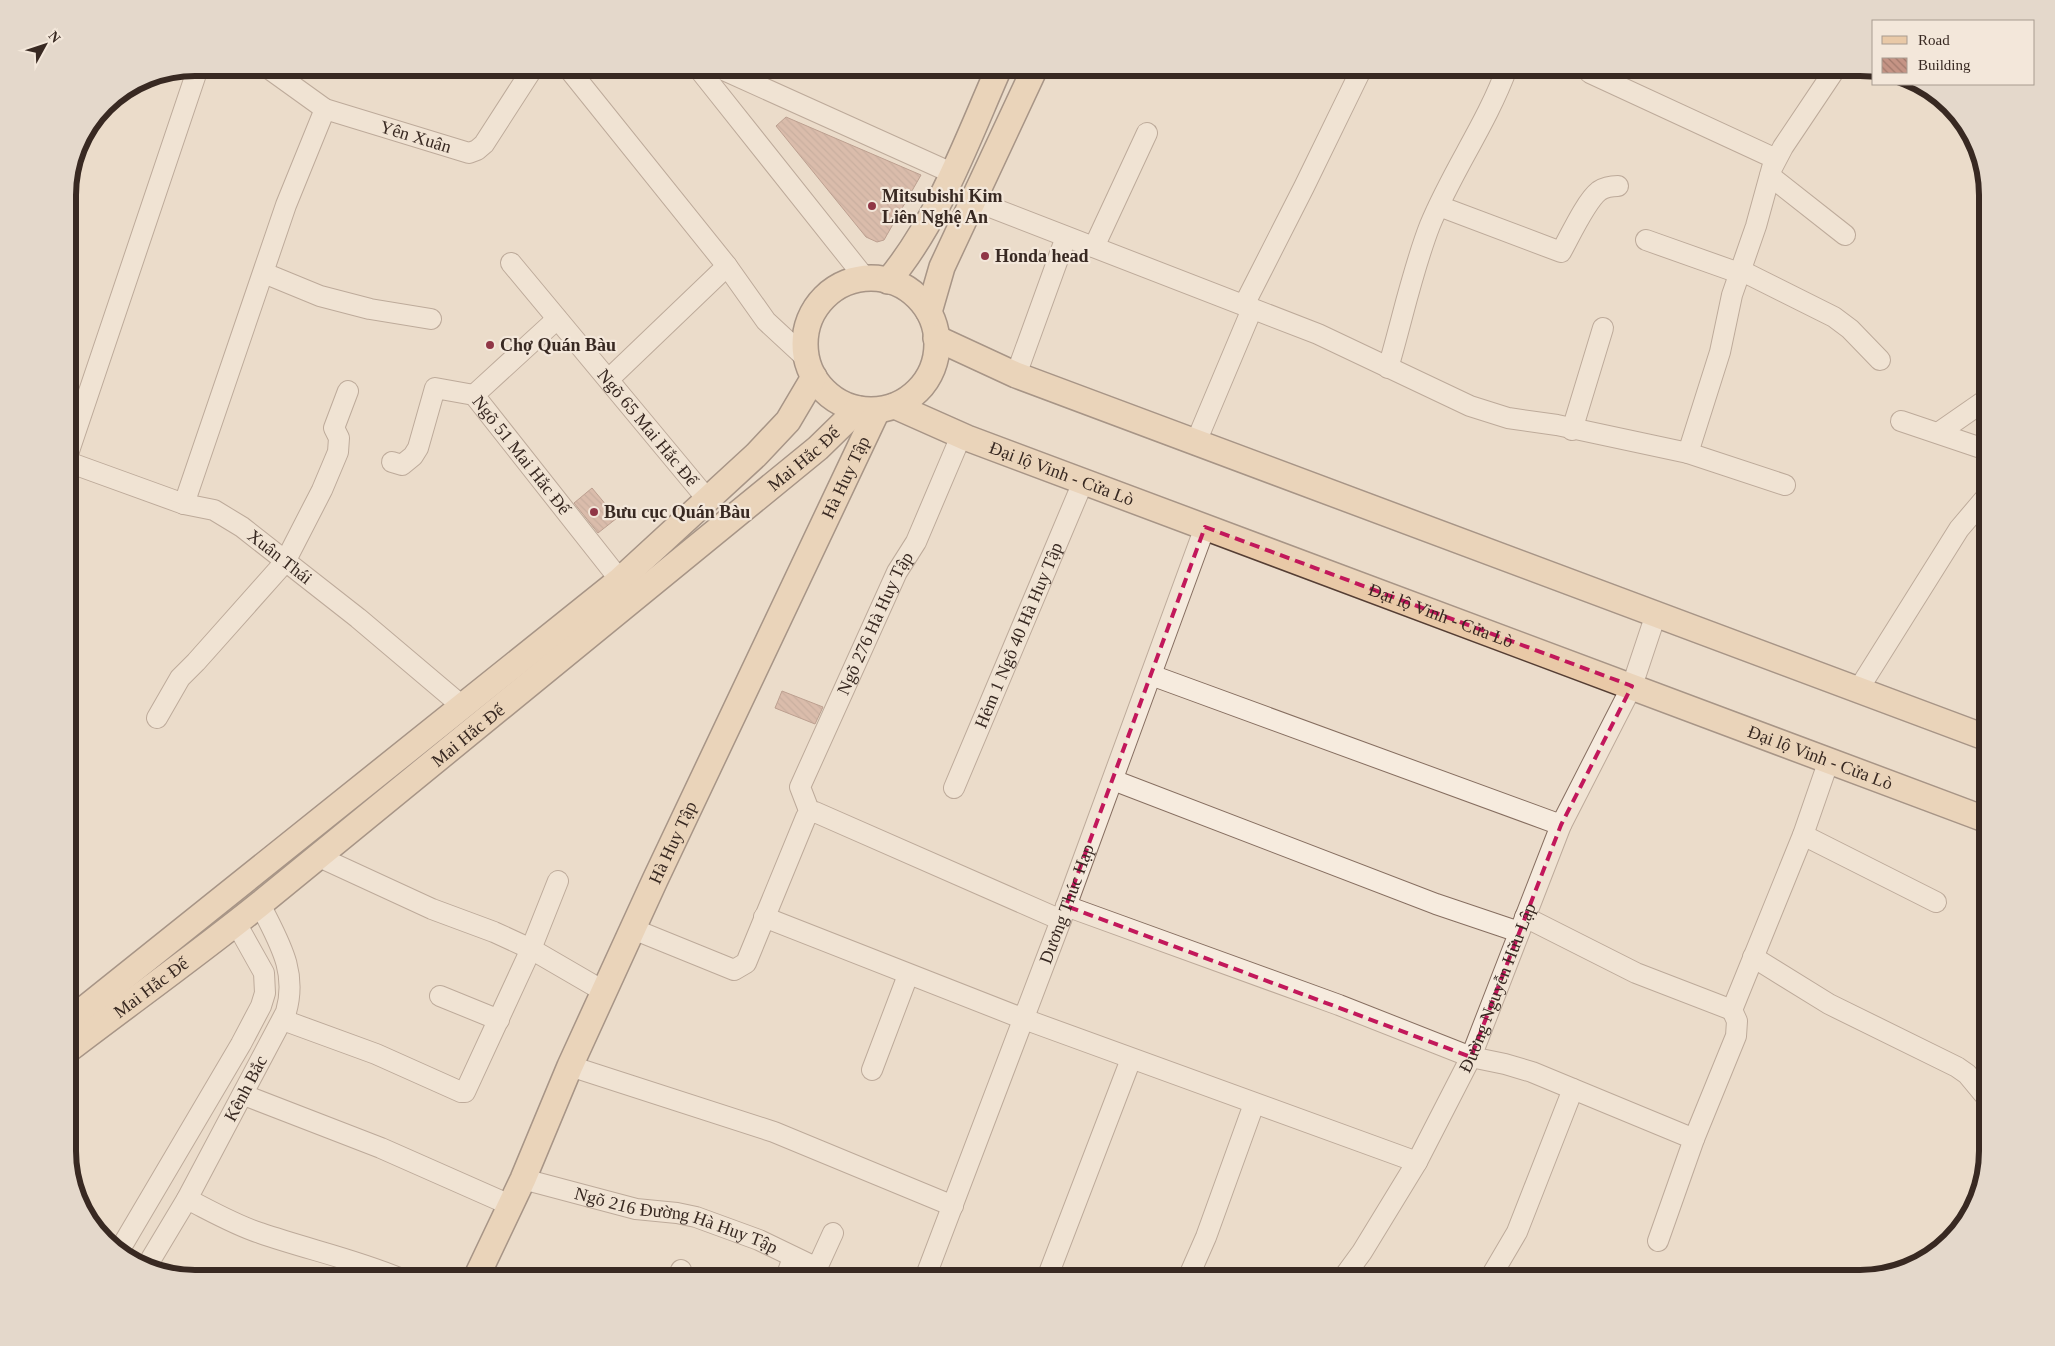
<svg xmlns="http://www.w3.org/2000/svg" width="2055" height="1346" viewBox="0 0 2055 1346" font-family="'Times New Roman',serif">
	<defs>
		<pattern id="building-back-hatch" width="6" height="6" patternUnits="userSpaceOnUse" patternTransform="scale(1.25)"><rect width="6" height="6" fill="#c59485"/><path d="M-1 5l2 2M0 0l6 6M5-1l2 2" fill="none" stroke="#a1796c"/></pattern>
	</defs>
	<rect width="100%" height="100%" fill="#ebdccb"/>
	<!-- building -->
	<path fill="url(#building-back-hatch)" stroke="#835649" d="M 786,117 L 921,175 L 884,240 L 877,242 L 866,237 L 776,126 Z
		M 592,488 L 617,518 L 598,533 L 574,503 Z
		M 782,691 L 823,707 L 815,724 L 775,708 Z"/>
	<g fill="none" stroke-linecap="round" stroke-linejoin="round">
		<!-- minor casing -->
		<g stroke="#866e60" stroke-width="22">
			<g id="minor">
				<path id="s1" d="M 268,68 L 325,109 L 469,153 L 477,150 L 484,144 L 533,68"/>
				<path d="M 568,68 L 727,266 L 766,321 L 807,359"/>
				<path d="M 698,68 L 865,278"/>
				<path d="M 719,68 L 952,173"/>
				<path d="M 1590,73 L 1776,159"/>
				<path d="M 1770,176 L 1845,235"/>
				<path d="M 972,200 L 1318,334 L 1470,406 L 1508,418 L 1557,425 L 1688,453 L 1785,485"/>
				<path d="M 1439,206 L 1561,252 C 1570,236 1586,201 1599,191 C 1605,187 1612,186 1618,186"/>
				<path d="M 1646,240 L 1739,273"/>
				<path d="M 1094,247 L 1147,133"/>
				<path id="s2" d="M 511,263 L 708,500"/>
				<path d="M 1740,270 L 1834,317 L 1850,329 L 1880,360"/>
				<path d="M 264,273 L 320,296 L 370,309 L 431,319"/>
				<path d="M 1244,305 L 1304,187 L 1362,68"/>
				<path id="s3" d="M 557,319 L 474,395 L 620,580"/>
				<path d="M 1388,368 C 1402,321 1412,271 1430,225 C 1452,171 1487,123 1507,68"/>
				<path d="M 1016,375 L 1066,237"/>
				<path d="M 609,379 L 727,266"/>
				<path d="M 1901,421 L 1987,450"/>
				<path d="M 1572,430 L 1603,328"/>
				<path d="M 1938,433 L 1987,399"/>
				<path d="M 1196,442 L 1252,309"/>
				<path d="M 1688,453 L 1720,352 L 1732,295 L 1756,226 L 1772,168 L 1783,147 L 1836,68"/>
				<path d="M 68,454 L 198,68"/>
				<path id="s4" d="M 68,462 L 184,504 L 214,510 L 242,527 L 358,618 L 462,706"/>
				<path d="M 392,462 L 402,465 L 413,456 L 418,448 L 435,388 L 474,395"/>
				<path d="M 184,504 L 286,205 L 325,109"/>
				<path d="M 1151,675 L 1561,825"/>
				<path d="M 1858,690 L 1959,529 L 1987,496"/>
				<path d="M 157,718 L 180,678 L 196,662 L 285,562 L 322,490 L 338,452 L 339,438 L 334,428 L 348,391"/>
				<path d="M 1113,780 L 1436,904 L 1519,932"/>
				<path id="s5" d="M 954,788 L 1083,482"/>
				<path id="s6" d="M 810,813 L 800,787 L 897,572 L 916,542 L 961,436"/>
				<path d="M 1803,835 L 1936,902"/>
				<path d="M 317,856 L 432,909 L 494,932 L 531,949 L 605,992"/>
				<path d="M 1066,906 L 1339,1005 L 1471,1057 L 1505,1064 L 1532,1072 L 1694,1139"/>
				<path d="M 764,917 L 1024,1019 L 1417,1162"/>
				<path d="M 1525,917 L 1636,973 L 1732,1010"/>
				<path d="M 633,929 L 734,970 L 746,963 L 806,817 L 810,813 L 815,812 L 1061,920"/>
				<path d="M 1753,957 L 1829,1004 L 1957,1067 L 1967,1074 L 1987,1098"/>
				<path d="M 440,996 L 499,1020"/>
				<path d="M 283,1020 L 376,1054 L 461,1092 L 465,1092 L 531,949 L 558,881"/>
				<path d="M 570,1066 L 774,1132 L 953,1206"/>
				<path d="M 872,1070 L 908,975"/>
				<path d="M 244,1095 L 381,1148 L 510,1205"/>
				<path id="s7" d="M 523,1179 L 636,1209 L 677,1213 L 696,1217 L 759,1240 L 817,1268 L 833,1233"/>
				<path d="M 187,1199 C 211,1211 235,1225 260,1233 C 306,1249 354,1259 399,1278"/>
				<path d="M 1658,1241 L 1694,1139 L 1736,1036 L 1737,1021 L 1732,1010 L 1803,835 L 1829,760"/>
				<path d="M 119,1251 L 241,1044 L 261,1006 L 265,993 L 264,973 L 236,923"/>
				<path id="s8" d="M 148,1264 L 187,1199 L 286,1012 C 298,970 278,941 260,904"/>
				<path d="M 678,1278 L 681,1270"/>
				<path d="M 786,1278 L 793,1257"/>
				<path id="s9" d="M 925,1278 L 1061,920 L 1205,527"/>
				<path d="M 1047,1278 L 1131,1059"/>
				<path d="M 1188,1278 L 1206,1237 L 1254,1104"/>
				<path id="s10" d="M 1343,1278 L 1362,1252 L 1417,1162 L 1471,1057 L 1561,825 L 1632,686 L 1656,614"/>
				<path d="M 1490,1278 L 1517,1232 L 1573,1089"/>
			</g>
		</g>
		<!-- major casing -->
		<g stroke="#553e34" stroke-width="28">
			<g id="major">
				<circle cx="871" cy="344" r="66"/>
				<path d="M 888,281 C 938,222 968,138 999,68"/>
				<path d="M 929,312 L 942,267 L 1035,68"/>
				<path d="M 936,338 L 1016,375 L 1987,738"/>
				<path id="s11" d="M 895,406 L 967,438 L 1987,820"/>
				<path d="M 68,1022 L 620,580 L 756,455 L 788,421 L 814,377"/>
				<path id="s12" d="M 68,1050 C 132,1001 198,954 260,904 C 447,753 633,601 818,448 L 858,409"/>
				<path id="s13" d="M 476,1278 L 523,1179 L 570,1066 L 655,880 L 877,411"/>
			</g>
		</g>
		<!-- minor -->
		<use href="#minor" stroke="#f6ebde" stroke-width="20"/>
		<!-- major -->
		<use href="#major" stroke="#e9c9a7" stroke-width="25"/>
	</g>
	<!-- marked area -->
	<path d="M0 0H2055V1346H0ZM 1205,527 L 1632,686 L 1561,825 L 1471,1057 L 1066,906 Z" fill="#ebdccb" fill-opacity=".55" fill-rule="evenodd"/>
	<path fill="none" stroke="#c2185b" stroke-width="4" stroke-dasharray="10 6" stroke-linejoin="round" d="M 1205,527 L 1632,686 L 1561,825 L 1471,1057 L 1066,906 Z"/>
	<!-- markers -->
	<g fill="#903646" stroke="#f3e7da" stroke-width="2">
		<circle cx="872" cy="206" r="5"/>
		<circle cx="985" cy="256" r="5"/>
		<circle cx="490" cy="345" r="5"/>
		<circle cx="594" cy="512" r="5"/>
	</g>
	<g text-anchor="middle" stroke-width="4.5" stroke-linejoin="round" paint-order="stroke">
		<!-- street labels -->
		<g font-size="18" fill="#382922" stroke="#f3e7da">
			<text dy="6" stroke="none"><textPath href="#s1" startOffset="165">Yên Xuân</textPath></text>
			<text dy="6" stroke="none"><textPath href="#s2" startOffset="214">Ngõ 65 Mai Hắc Đế</textPath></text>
			<text dy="6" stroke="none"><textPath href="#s3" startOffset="189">Ngõ 51 Mai Hắc Đế</textPath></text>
			<text dy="6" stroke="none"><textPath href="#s12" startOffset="944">Mai Hắc Đế</textPath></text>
			<text dy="6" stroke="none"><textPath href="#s11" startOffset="180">Đại lộ Vinh - Cửa Lò</textPath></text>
			<text dy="6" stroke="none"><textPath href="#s13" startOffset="882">Hà Huy Tập</textPath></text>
			<text dy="6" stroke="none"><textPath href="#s4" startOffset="235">Xuân Thái</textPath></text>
			<text dy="6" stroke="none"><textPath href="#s11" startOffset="585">Đại lộ Vinh - Cửa Lò</textPath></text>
			<text dy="6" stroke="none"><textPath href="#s6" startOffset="208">Ngõ 276 Hà Huy Tập</textPath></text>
			<text dy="6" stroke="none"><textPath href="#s5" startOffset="166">Hẻm 1 Ngõ 40 Hà Huy Tập</textPath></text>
			<text dy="6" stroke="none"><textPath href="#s12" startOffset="509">Mai Hắc Đế</textPath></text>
			<text dy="6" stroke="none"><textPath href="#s11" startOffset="990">Đại lộ Vinh - Cửa Lò</textPath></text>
			<text dy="6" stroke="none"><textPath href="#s13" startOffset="478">Hà Huy Tập</textPath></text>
			<text dy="6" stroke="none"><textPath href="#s9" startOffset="400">Dương Thúc Hạp</textPath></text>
			<text dy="6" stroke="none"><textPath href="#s12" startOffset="104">Mai Hắc Đế</textPath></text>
			<text dy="6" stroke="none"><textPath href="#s10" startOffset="330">Đường Nguyễn Hữu Lập</textPath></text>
			<text dy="6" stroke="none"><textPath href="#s8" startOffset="201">Kênh Bắc</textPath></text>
			<text dy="6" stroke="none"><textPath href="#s7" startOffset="159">Ngõ 216 Đường Hà Huy Tập</textPath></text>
		</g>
		<!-- poi labels -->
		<g font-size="18" font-weight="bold" fill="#382922" stroke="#f3e7da" text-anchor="start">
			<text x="882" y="202">Mitsubishi Kim<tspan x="882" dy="21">Liên Nghệ An</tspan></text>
			<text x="995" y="262">Honda head</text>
			<text x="500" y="351">Chợ Quán Bàu</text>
			<text x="604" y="518">Bưu cục Quán Bàu</text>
		</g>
	</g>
	<!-- crop -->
	<path d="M0 0H2055V1346H0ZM195 76H1860A119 119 0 0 1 1979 195V1151A119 119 0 0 1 1860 1270H195A119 119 0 0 1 76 1151V195A119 119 0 0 1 195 76Z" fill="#e4d8cb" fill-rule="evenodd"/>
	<path fill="none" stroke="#382922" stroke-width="6" d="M195 76H1860A119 119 0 0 1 1979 195V1151A119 119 0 0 1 1860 1270H195A119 119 0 0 1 76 1151V195A119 119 0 0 1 195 76Z"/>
	<!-- legend -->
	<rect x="1872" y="20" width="162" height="65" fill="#f3e7da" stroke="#a89b90"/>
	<rect x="1882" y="36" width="25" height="8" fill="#e9c9a7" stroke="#a89b90"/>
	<text x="1918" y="45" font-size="15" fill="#382922">Road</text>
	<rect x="1882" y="58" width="25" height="15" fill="url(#building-back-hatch)" stroke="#a89b90"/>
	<text x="1918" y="70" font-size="15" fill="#382922">Building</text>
	<!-- north arrow -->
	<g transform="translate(45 45) rotate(50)" stroke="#f3e7da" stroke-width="4" paint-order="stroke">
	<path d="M0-4L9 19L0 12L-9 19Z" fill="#382922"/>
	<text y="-8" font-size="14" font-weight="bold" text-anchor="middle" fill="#382922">N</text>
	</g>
</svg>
